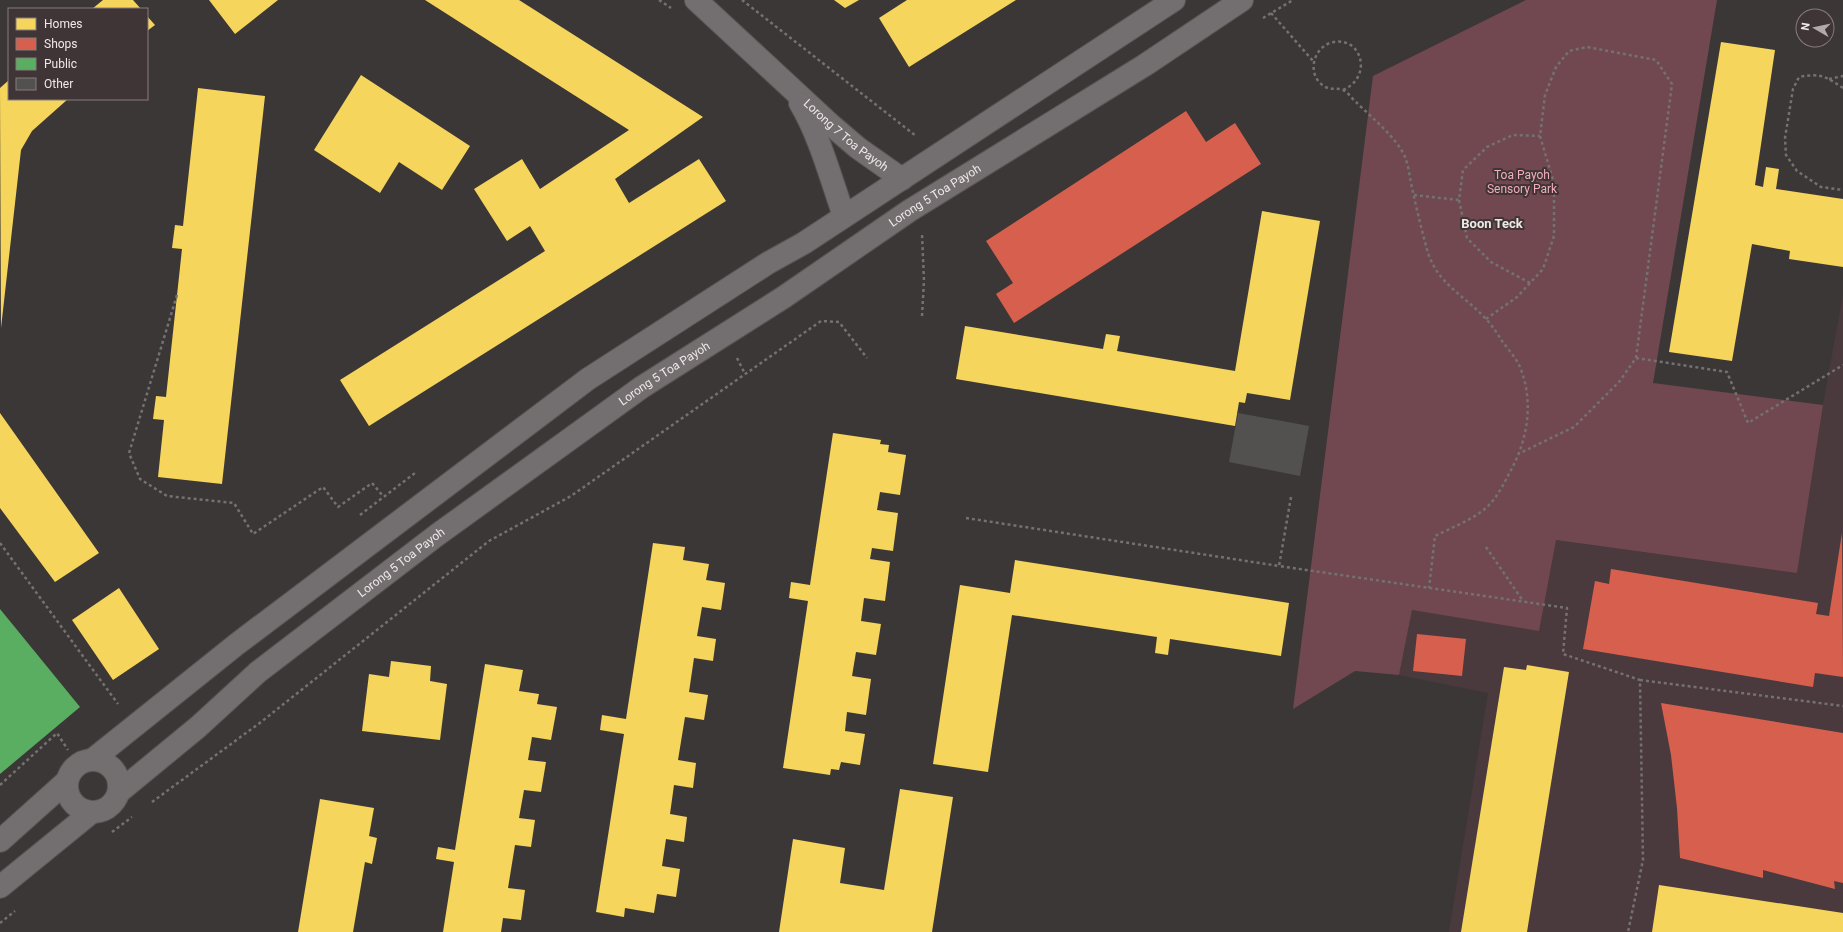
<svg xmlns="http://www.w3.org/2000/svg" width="1843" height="932" viewBox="0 0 1843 932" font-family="Roboto,sans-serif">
	<rect width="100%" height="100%" fill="#3c3737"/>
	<!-- built -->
	<path fill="#4b3a3d" d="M 1843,295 L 1843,932 L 1449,932 L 1488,693 L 1399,675 L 1412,610 L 1539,630 L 1555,540 L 1797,573 L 1823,405 Z"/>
	<!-- green -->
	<path fill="#714850" d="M 1526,0 L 1717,0 L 1653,383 L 1823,405 L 1797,573 L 1556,540 L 1539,631 L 1412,610 L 1399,675 L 1355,671 L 1293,709 L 1373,76 Z"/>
	<!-- homes -->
	<path fill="#f6d55c" d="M 103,0 L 133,0 L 141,9 L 92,9 Z
		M 209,0 L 278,0 L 235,34 Z
		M 425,0 L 519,0 L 703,117 L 615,179 L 629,203 L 699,159 L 726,201 L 369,426 L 340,380 L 545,251 L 530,226 L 507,241 L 474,189 L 522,159 L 540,189 L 629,130 Z
		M 834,0 L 859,0 L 845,8 Z
		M 907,0 L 1016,0 L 909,67 L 879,18 Z
		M 147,16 L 155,25 L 147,31 Z
		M 1721,42 L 1775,50 L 1755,185 L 1763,187 L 1766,167 L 1779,169 L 1776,189 L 1843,199 L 1843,267 L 1789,259 L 1790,251 L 1752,244 L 1732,361 L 1669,352 Z
		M 361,75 L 470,146 L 442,190 L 399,162 L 380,193 L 314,150 Z
		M 9,80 L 9,99 L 68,99 L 32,131 L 21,150 L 1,328 L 0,88 Z
		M 198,88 L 265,96 L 222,484 L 158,477 L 164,420 L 153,419 L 156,396 L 166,397 L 182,249 L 172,248 L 175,225 L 183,226 Z
		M 1262,211 L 1320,221 L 1290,400 L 1247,393 L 1245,403 L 1239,402 L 1235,426 L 956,379 L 965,326 L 1103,349 L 1106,334 L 1120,336 L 1117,351 L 1235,371 Z
		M 0,413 L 99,553 L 55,582 L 0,508 Z
		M 833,433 L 881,440 L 880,444 L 889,445 L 888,452 L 906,455 L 900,495 L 880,492 L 877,510 L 898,513 L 893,551 L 872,548 L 870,559 L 890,562 L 885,601 L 864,598 L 861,621 L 881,624 L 876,655 L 856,652 L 852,676 L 871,679 L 866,715 L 847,712 L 845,731 L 865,734 L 860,765 L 841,762 L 839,770 L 831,769 L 830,775 L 783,768 L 808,601 L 789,598 L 791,582 L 810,585 Z
		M 653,543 L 685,547 L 683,560 L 709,564 L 706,580 L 725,583 L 721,610 L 702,607 L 697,636 L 716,639 L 713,661 L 694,658 L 689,692 L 708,695 L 704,720 L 685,717 L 678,760 L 696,763 L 693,788 L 674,785 L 670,814 L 687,817 L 684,842 L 666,839 L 662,866 L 680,869 L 676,897 L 657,894 L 654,913 L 625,908 L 624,917 L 596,912 L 624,734 L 600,730 L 602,715 L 626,719 Z
		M 1015,560 L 1289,603 L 1281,656 L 1170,639 L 1168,655 L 1155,653 L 1157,637 L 1012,615 L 988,772 L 933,764 L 960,585 L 1010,593 Z
		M 119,588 L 159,649 L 113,680 L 72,620 Z
		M 391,661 L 431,666 L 430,681 L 447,684 L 440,740 L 362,731 L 369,674 L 389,677 Z
		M 485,664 L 523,670 L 519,691 L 539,694 L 537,704 L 557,707 L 551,740 L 532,737 L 528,760 L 546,762 L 541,792 L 524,790 L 519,818 L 535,820 L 531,847 L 515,845 L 508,888 L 525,890 L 521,920 L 503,918 L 501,932 L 443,932 L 454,862 L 436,859 L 438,847 L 455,850 Z
		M 1527,665 L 1569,672 L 1527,932 L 1461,932 L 1504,667 L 1526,670 Z
		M 900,789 L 953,797 L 932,932 L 779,932 L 793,839 L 845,848 L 840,883 L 884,890 Z
		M 320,799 L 374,808 L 369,836 L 377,838 L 372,864 L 365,862 L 353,932 L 298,932 Z
		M 1659,885 L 1843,913 L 1843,932 L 1652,932 Z"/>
	<!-- shops -->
	<path fill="#d6604d" d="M 1186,111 L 1206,142 L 1235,123 L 1261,164 L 1014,323 L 996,294 L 1013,283 L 986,241 Z
		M 1842,533 L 1843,677 L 1815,673 L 1813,687 L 1583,649 L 1595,581 L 1609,584 L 1611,569 L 1818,603 L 1816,614 L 1829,616 Z
		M 1417,634 L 1466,639 L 1462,676 L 1413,671 Z
		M 1661,703 L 1843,733 L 1843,883 L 1834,881 L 1835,889 L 1763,870 L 1763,878 L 1680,858 L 1677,808 L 1671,755 Z"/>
	<!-- public -->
	<path fill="#5aae61" d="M 0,609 L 80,707 L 0,774 Z"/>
	<!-- building -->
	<path fill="#525150" d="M 1238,413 L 1309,426 L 1300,476 L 1229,462 Z"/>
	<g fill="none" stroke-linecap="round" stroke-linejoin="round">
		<!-- minor casing -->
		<g stroke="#585454" stroke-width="24">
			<g id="minor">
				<path id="s1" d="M 696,0 L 831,125 L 858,148 L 902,179"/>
				<path d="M 800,103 C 820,137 831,179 844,216"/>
				<circle cx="93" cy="786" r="26"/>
				<path d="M 92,760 L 237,644 L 588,379 L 768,263 L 804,243 L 1174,0"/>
				<path id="s2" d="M 119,792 L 198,727 L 258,672 L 437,535 L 642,387 L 784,297 L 909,211 L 1145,65 L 1242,0"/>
				<path d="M 0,841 L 67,781"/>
				<path d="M 0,887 L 92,812"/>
			</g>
		</g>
		<!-- path -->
		<path stroke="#747171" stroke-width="2.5" stroke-dasharray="3 3" stroke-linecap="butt" d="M 659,0 L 671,8
			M 742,0 L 916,136
			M 1271,13 L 1314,62
			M 1263,18 L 1293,0
			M 1829,79 L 1843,76
			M 1843,88 C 1825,76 1820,73 1799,77 L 1793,89 L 1785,138 L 1786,155 L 1797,171 L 1821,187 L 1843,190
			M 1343,90 C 1373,77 1362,37 1334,42 C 1315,45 1307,70 1320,83 C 1329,92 1336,87 1343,90 C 1348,92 1352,99 1356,102 C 1371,117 1397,138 1405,157 C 1409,167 1410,179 1412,188 C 1417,210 1422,232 1428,253 C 1438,284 1465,296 1485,318 C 1492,325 1497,333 1502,341 C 1508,349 1516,358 1520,367 C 1534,402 1528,439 1510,472 C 1504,483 1497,498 1487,507 C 1474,519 1451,528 1435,536 L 1429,588
			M 1414,195 L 1459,200
			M 1530,283 L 1491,262 L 1467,238 L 1459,200 L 1463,170 L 1487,147 L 1513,135 L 1540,136
			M 177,295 L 129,453 L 140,479 L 167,496 L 234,503 L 253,534 L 323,487 L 338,507 L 372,483 L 383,496
			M 922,316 L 924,281 L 922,234
			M 1486,319 L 1517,297 L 1543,269 L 1554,236 L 1554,183 L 1540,136 L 1545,95 L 1556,67 L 1569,51 L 1587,47 L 1656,60 L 1672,84 L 1636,358 L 1619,382 L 1574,427 L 1518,454
			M 737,358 L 745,374
			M 1636,358 L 1727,372 L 1748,423 L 1843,365
			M 1291,497 L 1279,566 L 1567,608 L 1563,654 L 1640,680 L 1643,860 L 1628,932
			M 360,515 L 415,473
			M 966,518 L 1279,566
			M 0,543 L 118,704
			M 1486,547 L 1523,601
			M 1640,680 L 1843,706
			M 0,785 L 57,733 L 68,750
			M 152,802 L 261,722 L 489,541 L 571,496 L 821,321 L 839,322 L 867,358
			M 112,832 L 132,817
			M 0,923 L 15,911"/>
		<!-- minor -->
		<use href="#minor" stroke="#736e6f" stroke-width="22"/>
	</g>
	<g text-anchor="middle" stroke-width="4" stroke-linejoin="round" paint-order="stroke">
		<!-- street labels -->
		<g font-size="12" fill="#efe8e9" stroke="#3f3436">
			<text dy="4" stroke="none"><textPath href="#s1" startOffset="202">Lorong 7 Toa Payoh</textPath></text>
			<text dy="4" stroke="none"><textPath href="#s2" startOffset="1012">Lorong 5 Toa Payoh</textPath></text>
			<text dy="4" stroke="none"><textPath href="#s2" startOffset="688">Lorong 5 Toa Payoh</textPath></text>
			<text dy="4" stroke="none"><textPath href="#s2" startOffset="364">Lorong 5 Toa Payoh</textPath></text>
		</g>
		<!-- park labels -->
		<g font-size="12" fill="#f3aeba" stroke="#3f3436">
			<text x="1522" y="179">Toa Payoh<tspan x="1522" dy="14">Sensory Park</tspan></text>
		</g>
		<!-- neighbourhood labels -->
		<g font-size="13" font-weight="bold" fill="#efe8e9" stroke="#3f3436">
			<text x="1492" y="228">Boon Teck</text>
		</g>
	</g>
	<!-- legend -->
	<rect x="8" y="8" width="140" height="92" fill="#3f3436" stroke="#857c7e"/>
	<rect x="16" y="18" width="20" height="12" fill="#f6d55c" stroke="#857c7e"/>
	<text x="44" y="28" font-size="12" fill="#efe8e9">Homes</text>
	<rect x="16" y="38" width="20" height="12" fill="#d6604d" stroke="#857c7e"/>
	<text x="44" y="48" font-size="12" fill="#efe8e9">Shops</text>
	<rect x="16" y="58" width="20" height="12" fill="#5aae61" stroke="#857c7e"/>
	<text x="44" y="68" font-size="12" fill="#efe8e9">Public</text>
	<rect x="16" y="78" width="20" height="12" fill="#525150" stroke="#857c7e"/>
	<text x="44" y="88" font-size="12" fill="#efe8e9">Other</text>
	<!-- north arrow -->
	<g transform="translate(1815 28) rotate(279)"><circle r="19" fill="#3f3436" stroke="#857c7e"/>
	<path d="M0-3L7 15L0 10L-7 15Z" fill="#b0aaab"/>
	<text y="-6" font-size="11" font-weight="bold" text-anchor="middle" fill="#efe8e9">N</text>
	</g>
</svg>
